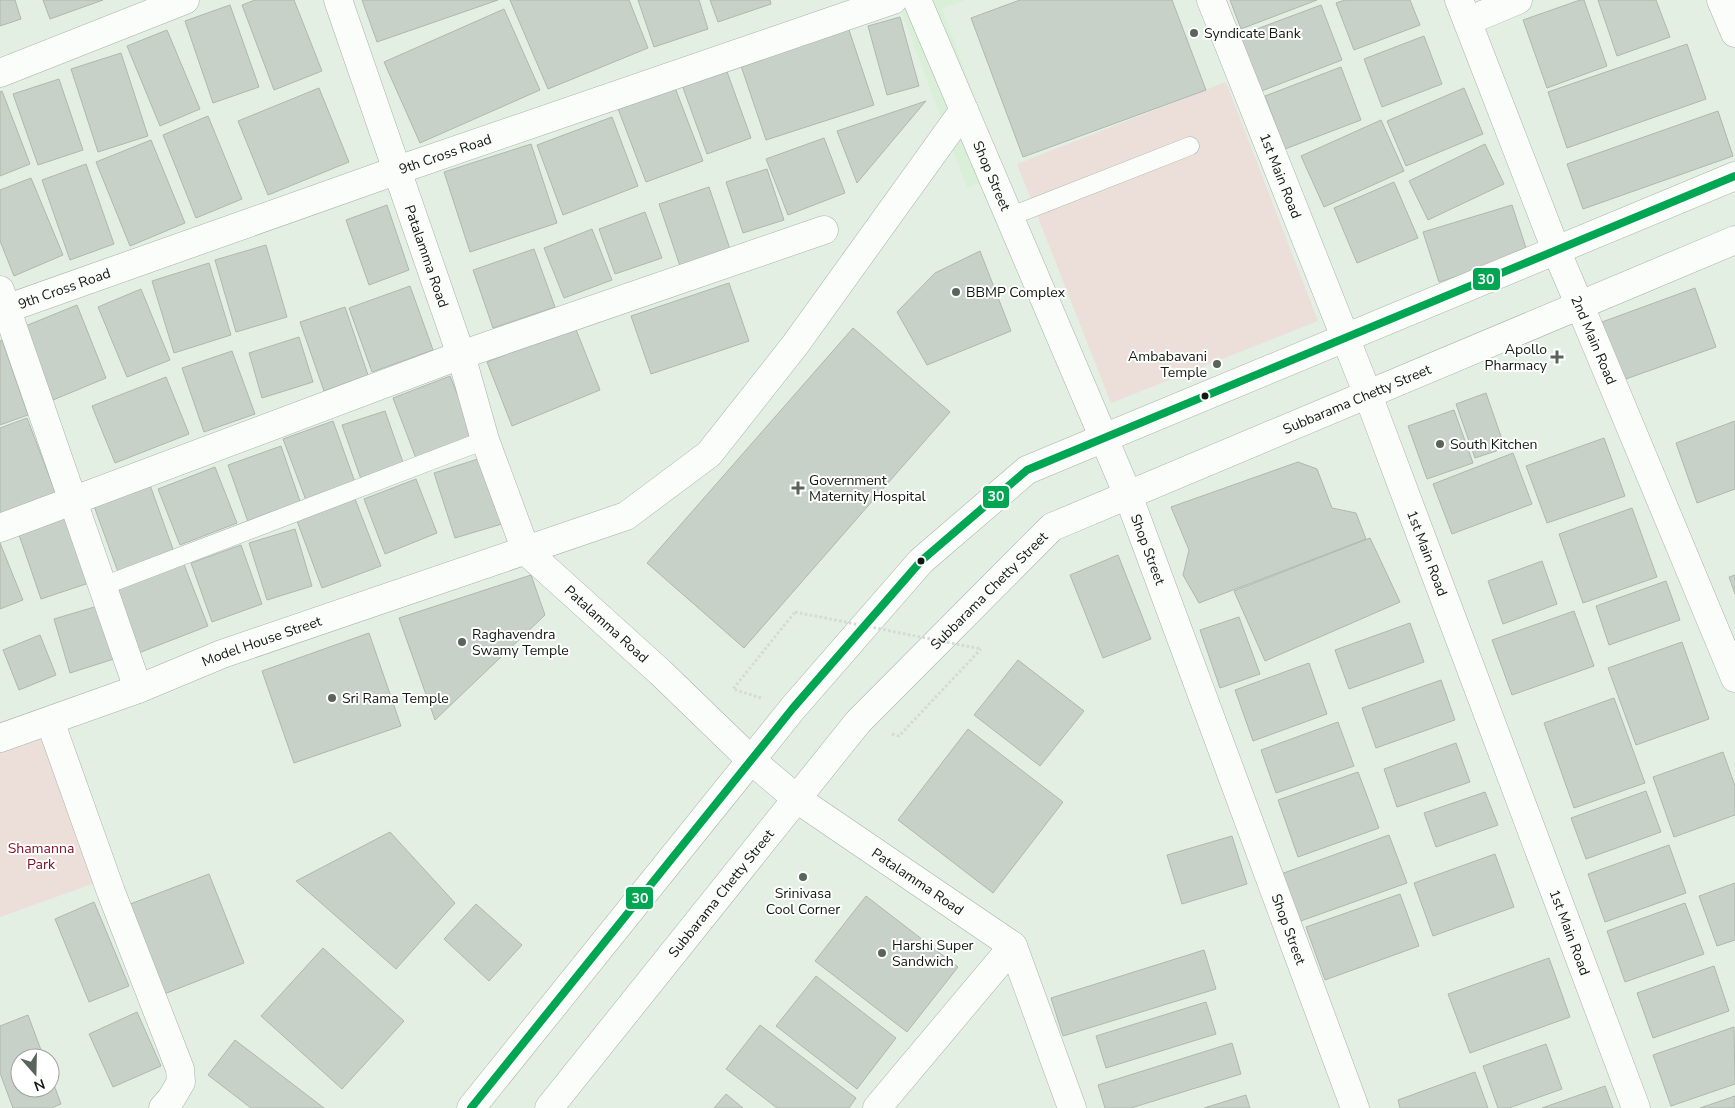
<svg xmlns="http://www.w3.org/2000/svg" width="1735" height="1108" viewBox="0 0 1735 1108" font-family="'Nunito Sans',sans-serif">
	<rect width="100%" height="100%" fill="#e3efe2"/>
	<!-- built -->
	<path fill="#daefd8" d="M 897,0 L 965,0 L 942,9 L 1003,174 L 967,188 Z"/>
	<!-- green -->
	<path fill="#ecded8" d="M 1226,82 L 1318,321 L 1111,403 L 1017,164 Z
		M 43,738 L 95,883 L 0,917 L 0,753 Z"/>
	<!-- building -->
	<path fill="#c8d1c7" stroke="#afb8ae" d="M 0,0 L 15,0 L 21,19 L 0,26 Z
		M 43,0 L 103,0 L 50,19 Z
		M 255,0 L 294,0 L 322,71 L 274,90 L 242,5 Z
		M 362,0 L 498,0 L 377,42 Z
		M 510,0 L 629,0 L 648,48 L 548,89 Z
		M 638,0 L 699,0 L 708,29 L 654,47 Z
		M 710,0 L 770,0 L 771,4 L 718,22 Z
		M 1020,0 L 1172,0 L 1206,90 L 1023,157 L 971,18 Z
		M 1230,0 L 1317,0 L 1241,29 Z
		M 1345,0 L 1410,0 L 1420,25 L 1354,50 L 1336,3 Z
		M 1580,0 L 1584,0 L 1607,66 L 1547,88 L 1523,20 Z
		M 1598,0 L 1656,0 L 1670,37 L 1617,56 Z
		M 230,5 L 259,87 L 213,103 L 185,21 Z
		M 1321,5 L 1342,60 L 1259,92 L 1238,36 Z
		M 504,9 L 540,90 L 420,143 L 384,62 Z
		M 900,17 L 919,86 L 887,95 L 868,26 Z
		M 846,21 L 874,105 L 766,140 L 738,57 Z
		M 167,30 L 200,109 L 160,126 L 127,46 Z
		M 1424,36 L 1442,84 L 1382,107 L 1364,59 Z
		M 1687,44 L 1706,99 L 1567,148 L 1548,92 Z
		M 121,53 L 148,136 L 98,152 L 71,69 Z
		M 1341,67 L 1361,120 L 1285,149 L 1265,96 Z
		M 726,69 L 751,138 L 707,154 L 682,85 Z
		M 59,79 L 83,150 L 38,165 L 13,94 Z
		M 674,85 L 703,161 L 646,182 L 617,106 Z
		M 319,88 L 349,162 L 268,195 L 238,121 Z
		M 1464,88 L 1483,134 L 1406,166 L 1387,121 Z
		M 2,91 L 30,164 L 0,176 L 0,92 Z
		M 926,101 L 925,102 L 857,183 L 837,131 Z
		M 1718,111 L 1733,156 L 1583,209 L 1567,164 Z
		M 208,116 L 242,199 L 196,218 L 163,135 Z
		M 612,117 L 638,186 L 563,215 L 537,145 Z
		M 1381,120 L 1404,171 L 1324,207 L 1301,156 Z
		M 824,138 L 845,193 L 788,215 L 766,159 Z
		M 151,140 L 185,223 L 130,246 L 96,162 Z
		M 531,144 L 557,223 L 470,252 L 444,172 Z
		M 1485,144 L 1504,184 L 1428,220 L 1409,181 Z
		M 86,164 L 114,244 L 70,260 L 42,180 Z
		M 767,169 L 784,220 L 743,233 L 726,182 Z
		M 31,178 L 63,255 L 14,276 L 0,241 L 0,190 Z
		M 1394,182 L 1418,238 L 1357,263 L 1334,208 Z
		M 709,187 L 730,249 L 680,266 L 659,204 Z
		M 387,205 L 409,270 L 369,285 L 346,220 Z
		M 1512,205 L 1528,254 L 1439,282 L 1423,232 Z
		M 645,212 L 662,258 L 615,274 L 599,229 Z
		M 592,229 L 612,280 L 564,298 L 544,248 Z
		M 266,245 L 287,317 L 236,332 L 215,260 Z
		M 534,249 L 555,307 L 493,328 L 473,270 Z
		M 980,251 L 1011,331 L 927,365 L 897,312 L 935,273 Z
		M 209,263 L 231,335 L 174,353 L 152,281 Z
		M 729,283 L 749,341 L 651,374 L 631,316 Z
		M 410,286 L 433,350 L 372,372 L 349,308 Z
		M 1695,288 L 1716,347 L 1623,380 L 1602,322 Z
		M 141,289 L 170,360 L 127,377 L 98,307 Z
		M 77,305 L 106,378 L 53,400 L 23,327 Z
		M 345,307 L 368,375 L 324,391 L 300,322 Z
		M 575,327 L 600,390 L 512,426 L 487,362 Z
		M 853,328 L 950,412 L 744,648 L 647,563 Z
		M 299,337 L 313,382 L 262,398 L 249,353 Z
		M 2,340 L 28,415 L 0,425 L 0,341 Z
		M 232,351 L 255,414 L 204,432 L 182,368 Z
		M 450,376 L 475,438 L 417,461 L 393,398 Z
		M 166,377 L 189,434 L 115,463 L 92,406 Z
		M 1486,393 L 1505,448 L 1475,458 L 1456,404 Z
		M 1454,410 L 1473,463 L 1427,479 L 1408,426 Z
		M 385,411 L 405,468 L 362,482 L 342,425 Z
		M 27,418 L 56,494 L 0,514 L 0,428 Z
		M 333,421 L 356,485 L 307,503 L 283,439 Z
		M 1735,421 L 1735,489 L 1697,503 L 1676,443 Z
		M 1604,438 L 1625,496 L 1547,523 L 1526,466 Z
		M 281,446 L 301,504 L 248,522 L 228,465 Z
		M 1513,453 L 1532,504 L 1452,534 L 1433,484 Z
		M 481,458 L 502,524 L 455,538 L 434,473 Z
		M 1298,462 L 1317,469 L 1332,508 L 1356,513 L 1366,539 L 1199,603 L 1183,575 L 1189,550 L 1171,507 Z
		M 215,467 L 237,523 L 180,545 L 158,489 Z
		M 416,479 L 437,533 L 385,554 L 364,499 Z
		M 150,485 L 174,552 L 118,572 L 94,506 Z
		M 355,499 L 381,566 L 322,588 L 297,521 Z
		M 67,508 L 92,582 L 41,599 L 16,526 Z
		M 1632,508 L 1657,577 L 1583,603 L 1559,534 Z
		M 295,529 L 312,586 L 267,600 L 249,543 Z
		M 1370,538 L 1400,602 L 1265,661 L 1234,591 Z
		M 0,543 L 23,600 L 0,609 Z
		M 241,545 L 262,604 L 212,622 L 191,563 Z
		M 1118,555 L 1151,639 L 1103,658 L 1070,575 Z
		M 1542,561 L 1557,604 L 1503,624 L 1488,581 Z
		M 183,562 L 208,626 L 136,654 L 111,591 Z
		M 531,575 L 545,615 L 435,720 L 399,618 Z
		M 1735,575 L 1735,594 L 1729,577 Z
		M 1666,581 L 1680,620 L 1609,645 L 1596,606 Z
		M 101,605 L 117,658 L 70,673 L 54,619 Z
		M 1574,611 L 1594,666 L 1512,695 L 1492,640 Z
		M 1239,617 L 1260,674 L 1220,688 L 1200,630 Z
		M 1410,623 L 1424,662 L 1349,689 L 1335,650 Z
		M 369,633 L 401,726 L 294,763 L 262,671 Z
		M 40,635 L 56,675 L 19,690 L 3,650 Z
		M 1682,642 L 1709,719 L 1636,745 L 1608,668 Z
		M 1018,660 L 1084,711 L 1040,766 L 974,715 Z
		M 1309,663 L 1327,714 L 1253,741 L 1235,690 Z
		M 1441,680 L 1455,720 L 1376,748 L 1362,708 Z
		M 1614,698 L 1645,783 L 1574,808 L 1544,723 Z
		M 1338,722 L 1354,766 L 1276,793 L 1261,750 Z
		M 968,729 L 1063,802 L 993,893 L 898,820 Z
		M 1456,743 L 1470,782 L 1397,807 L 1384,769 Z
		M 1723,752 L 1735,786 L 1735,815 L 1674,837 L 1653,777 Z
		M 1358,772 L 1379,828 L 1298,857 L 1278,800 Z
		M 1646,791 L 1661,832 L 1586,859 L 1571,818 Z
		M 1485,792 L 1498,825 L 1436,847 L 1424,813 Z
		M 390,832 L 455,903 L 396,969 L 296,881 Z
		M 1389,835 L 1407,883 L 1298,922 L 1281,874 Z
		M 1232,836 L 1247,884 L 1182,904 L 1167,855 Z
		M 1669,845 L 1686,893 L 1605,922 L 1588,874 Z
		M 1495,854 L 1514,907 L 1433,936 L 1414,883 Z
		M 209,874 L 244,963 L 159,996 L 125,906 Z
		M 1735,883 L 1735,940 L 1717,946 L 1699,896 Z
		M 1400,894 L 1419,946 L 1325,980 L 1306,927 Z
		M 866,896 L 958,967 L 907,1032 L 815,961 Z
		M 94,902 L 129,986 L 89,1002 L 55,919 Z
		M 1685,903 L 1704,954 L 1625,982 L 1607,931 Z
		M 476,904 L 522,945 L 489,981 L 444,939 Z
		M 323,948 L 404,1021 L 342,1089 L 261,1016 Z
		M 1204,950 L 1216,989 L 1063,1036 L 1051,998 Z
		M 1549,958 L 1570,1017 L 1470,1053 L 1448,994 Z
		M 1714,966 L 1729,1011 L 1653,1038 L 1637,993 Z
		M 816,976 L 896,1038 L 857,1089 L 776,1026 Z
		M 1206,1002 L 1216,1034 L 1106,1068 L 1096,1036 Z
		M 137,1012 L 161,1066 L 113,1087 L 89,1034 Z
		M 28,1015 L 44,1058 L 20,1058 L 20,1088 L 50,1088 L 50,1074 L 61,1104 L 51,1108 L 13,1108 L 0,1073 L 0,1026 Z
		M 760,1025 L 856,1098 L 849,1108 L 777,1108 L 726,1069 Z
		M 1734,1027 L 1735,1084 L 1671,1106 L 1653,1055 Z
		M 235,1040 L 324,1108 L 251,1108 L 208,1075 Z
		M 1232,1043 L 1241,1074 L 1131,1108 L 1105,1108 L 1098,1085 Z
		M 1546,1044 L 1562,1089 L 1509,1108 L 1498,1108 L 1483,1066 Z
		M 1475,1072 L 1488,1108 L 1400,1108 L 1398,1100 Z
		M 1605,1086 L 1613,1108 L 1542,1108 Z
		M 726,1094 L 743,1108 L 714,1108 Z
		M 1246,1095 L 1250,1108 L 1204,1108 Z
		M 1735,1096 L 1735,1108 L 1700,1108 Z"/>
	<g fill="none" stroke-linecap="round" stroke-linejoin="round">
		<!-- lane casing -->
		<g stroke="#a9b2a8" stroke-width="19">
			<path id="lane" d="M 1009,217 L 1190,146
				M 103,586 L 485,440"/>
		</g>
		<!-- street casing -->
		<g stroke="#a9b2a8" stroke-width="29">
			<g id="street">
				<path id="s1" d="M 338,0 L 461,355 L 485,440 L 526,551 L 660,672 L 751,760 L 797,799 L 1013,946 L 1072,1108"/>
				<path id="s2" d="M 917,0 L 1128,495 L 1355,1108"/>
				<path id="s3" d="M 1211,0 L 1368,395 L 1636,1108"/>
				<path d="M 1721,0 L 1735,33"/>
				<path d="M 1468,21 L 1518,0"/>
				<path d="M 0,73 L 185,0"/>
				<path d="M 0,290 L 138,689"/>
				<path d="M 1580,306 L 1735,678"/>
				<path id="s4" d="M 0,311 L 398,170 L 893,0"/>
				<path d="M 0,528 L 461,355 L 824,230"/>
				<path d="M 50,721 L 111,892 L 180,1069 L 181,1082 L 171,1099 L 163,1108"/>
				<path id="s5" d="M 0,738 L 138,689 L 222,654 L 626,516 L 709,454 L 795,345 L 964,110"/>
				<path d="M 877,1108 L 1013,946"/>
			</g>
		</g>
		<!-- secondary casing -->
		<g stroke="#a9b2a8" stroke-width="29">
			<g id="secondary">
				<path d="M 1459,0 L 1556,250 L 1580,306"/>
				<path d="M 471,1108 L 793,708 L 921,561 L 1027,470 L 1735,176"/>
				<path id="s6" d="M 549,1108 L 858,722 L 1052,527 L 1735,240"/>
			</g>
		</g>
		<!-- path -->
		<path stroke="#d6dad6" stroke-width="3" stroke-dasharray="2.5 2.5" stroke-linecap="butt" d="M 761,698 L 733,689 L 795,612
			M 892,734 L 899,736 L 981,649"/>
		<!-- lane -->
		<use href="#lane" stroke="#fbfdfb" stroke-width="18"/>
		<!-- street -->
		<use href="#street" stroke="#fbfdfb" stroke-width="28"/>
		<!-- secondary -->
		<use href="#secondary" stroke="#fbfdfb" stroke-width="28"/>
		<!-- path-bridge -->
		<path stroke="#d6dad6" stroke-width="3" stroke-dasharray="2.5 2.5" stroke-linecap="butt" d="M 795,612 L 981,649"/>
		<!-- bus-1 casing -->
		<g stroke="#fff" stroke-width="11">
			<path id="bus-1" d="M 471,1108 L 793,708 L 921,561 L 1027,470 L 1735,176"/>
		</g>
		<!-- bus-1 -->
		<use href="#bus-1" stroke="#00a651" stroke-width="8"/>
	</g>
	<!-- markers -->
	<g fill="#5a645a" stroke="#fff" stroke-width="2">
		<circle cx="1194" cy="33" r="5"/>
		<circle cx="956" cy="292" r="5"/>
		<path d="M1554.5 349.5h5v5h5v5h-5v5h-5v-5h-5v-5h5z"/>
		<circle cx="1217" cy="364" r="5"/>
		<circle cx="1440" cy="444" r="5"/>
		<path d="M795.5 480.5h5v5h5v5h-5v5h-5v-5h-5v-5h5z"/>
		<circle cx="462" cy="642" r="5"/>
		<circle cx="332" cy="698" r="5"/>
		<circle cx="803" cy="877" r="5"/>
		<circle cx="882" cy="953" r="5"/>
	</g>
	<g fill="#111910" stroke="#fff" stroke-width="2">
		<circle cx="1205" cy="396" r="4.5"/>
		<circle cx="921" cy="561" r="4.5"/>
	</g>
	<g text-anchor="middle" stroke-width="4" stroke-linejoin="round" paint-order="stroke">
		<!-- poi labels -->
		<g font-size="14" fill="#111910" stroke="#fff" text-anchor="start">
			<text x="1204" y="38">Syndicate Bank</text>
			<text x="966" y="297">BBMP Complex</text>
			<text x="1547" y="354" text-anchor="end">Apollo<tspan x="1547" dy="16">Pharmacy</tspan></text>
			<text x="1207" y="361" text-anchor="end">Ambabavani<tspan x="1207" dy="16">Temple</tspan></text>
			<text x="1450" y="449">South Kitchen</text>
			<text x="809" y="485">Government<tspan x="809" dy="16">Maternity Hospital</tspan></text>
			<text x="472" y="639">Raghavendra<tspan x="472" dy="16">Swamy Temple</tspan></text>
			<text x="342" y="703">Sri Rama Temple</text>
			<text x="803" y="898" text-anchor="middle">Srinivasa<tspan x="803" dy="16">Cool Corner</tspan></text>
			<text x="892" y="950">Harshi Super<tspan x="892" dy="16">Sandwich</tspan></text>
		</g>
		<!-- street labels -->
		<g font-size="14" fill="#111910" stroke="#fff">
			<text dy="5" stroke="none"><textPath href="#s4" startOffset="472">9th Cross Road</textPath></text>
			<text dy="5" stroke="none"><textPath href="#s3" startOffset="189">1st Main Road</textPath></text>
			<text dy="5" stroke="none"><textPath href="#s2" startOffset="191">Shop Street</textPath></text>
			<text dy="5" stroke="none"><textPath href="#s1" startOffset="271">Patalamma Road</textPath></text>
			<text dy="5" stroke="none"><textPath href="#s4" startOffset="68">9th Cross Road</textPath></text>
			<text transform="translate(1594 340) rotate(67)" y="5">2nd Main Road</text>
			<text dy="5" stroke="none"><textPath href="#s6" startOffset="1100">Subbarama Chetty Street</textPath></text>
			<text dy="5" stroke="none"><textPath href="#s2" startOffset="596">Shop Street</textPath></text>
			<text dy="5" stroke="none"><textPath href="#s3" startOffset="594">1st Main Road</textPath></text>
			<text dy="5" stroke="none"><textPath href="#s6" startOffset="680">Subbarama Chetty Street</textPath></text>
			<text dy="5" stroke="none"><textPath href="#s1" startOffset="691">Patalamma Road</textPath></text>
			<text dy="5" stroke="none"><textPath href="#s5" startOffset="279">Model House Street</textPath></text>
			<text dy="5" stroke="none"><textPath href="#s1" startOffset="1096">Patalamma Road</textPath></text>
			<text dy="5" stroke="none"><textPath href="#s6" startOffset="275">Subbarama Chetty Street</textPath></text>
			<text dy="5" stroke="none"><textPath href="#s2" startOffset="1001">Shop Street</textPath></text>
			<text dy="5" stroke="none"><textPath href="#s3" startOffset="999">1st Main Road</textPath></text>
		</g>
		<!-- park labels -->
		<g font-size="14" fill="#7e0920" stroke="#fff">
			<text x="41" y="853">Shamanna<tspan x="41" dy="16">Park</tspan></text>
		</g>
	</g>
	<g stroke="#fff" stroke-width="2">
		<rect x="1472" y="267" width="29" height="24" rx="5" fill="#00a651"/>
		<rect x="982" y="485" width="28" height="24" rx="5" fill="#00a651"/>
		<rect x="625" y="886" width="29" height="24" rx="5" fill="#00a651"/>
	</g>
	<g font-size="14" text-anchor="middle" font-weight="bold" fill="#fff">
		<text x="1486" y="284">30</text>
		<text x="996" y="501">30</text>
		<text x="640" y="903">30</text>
	</g>
	<!-- north arrow -->
	<g transform="translate(35 1073) rotate(160)"><circle r="24" fill="#ffffff" stroke="#a0a39f"/>
	<path d="M0-4L9 19L0 12L-9 19Z" fill="#5a645a"/>
	<text y="-8" font-size="14" font-weight="bold" text-anchor="middle" fill="#111910">N</text>
	</g>
</svg>
